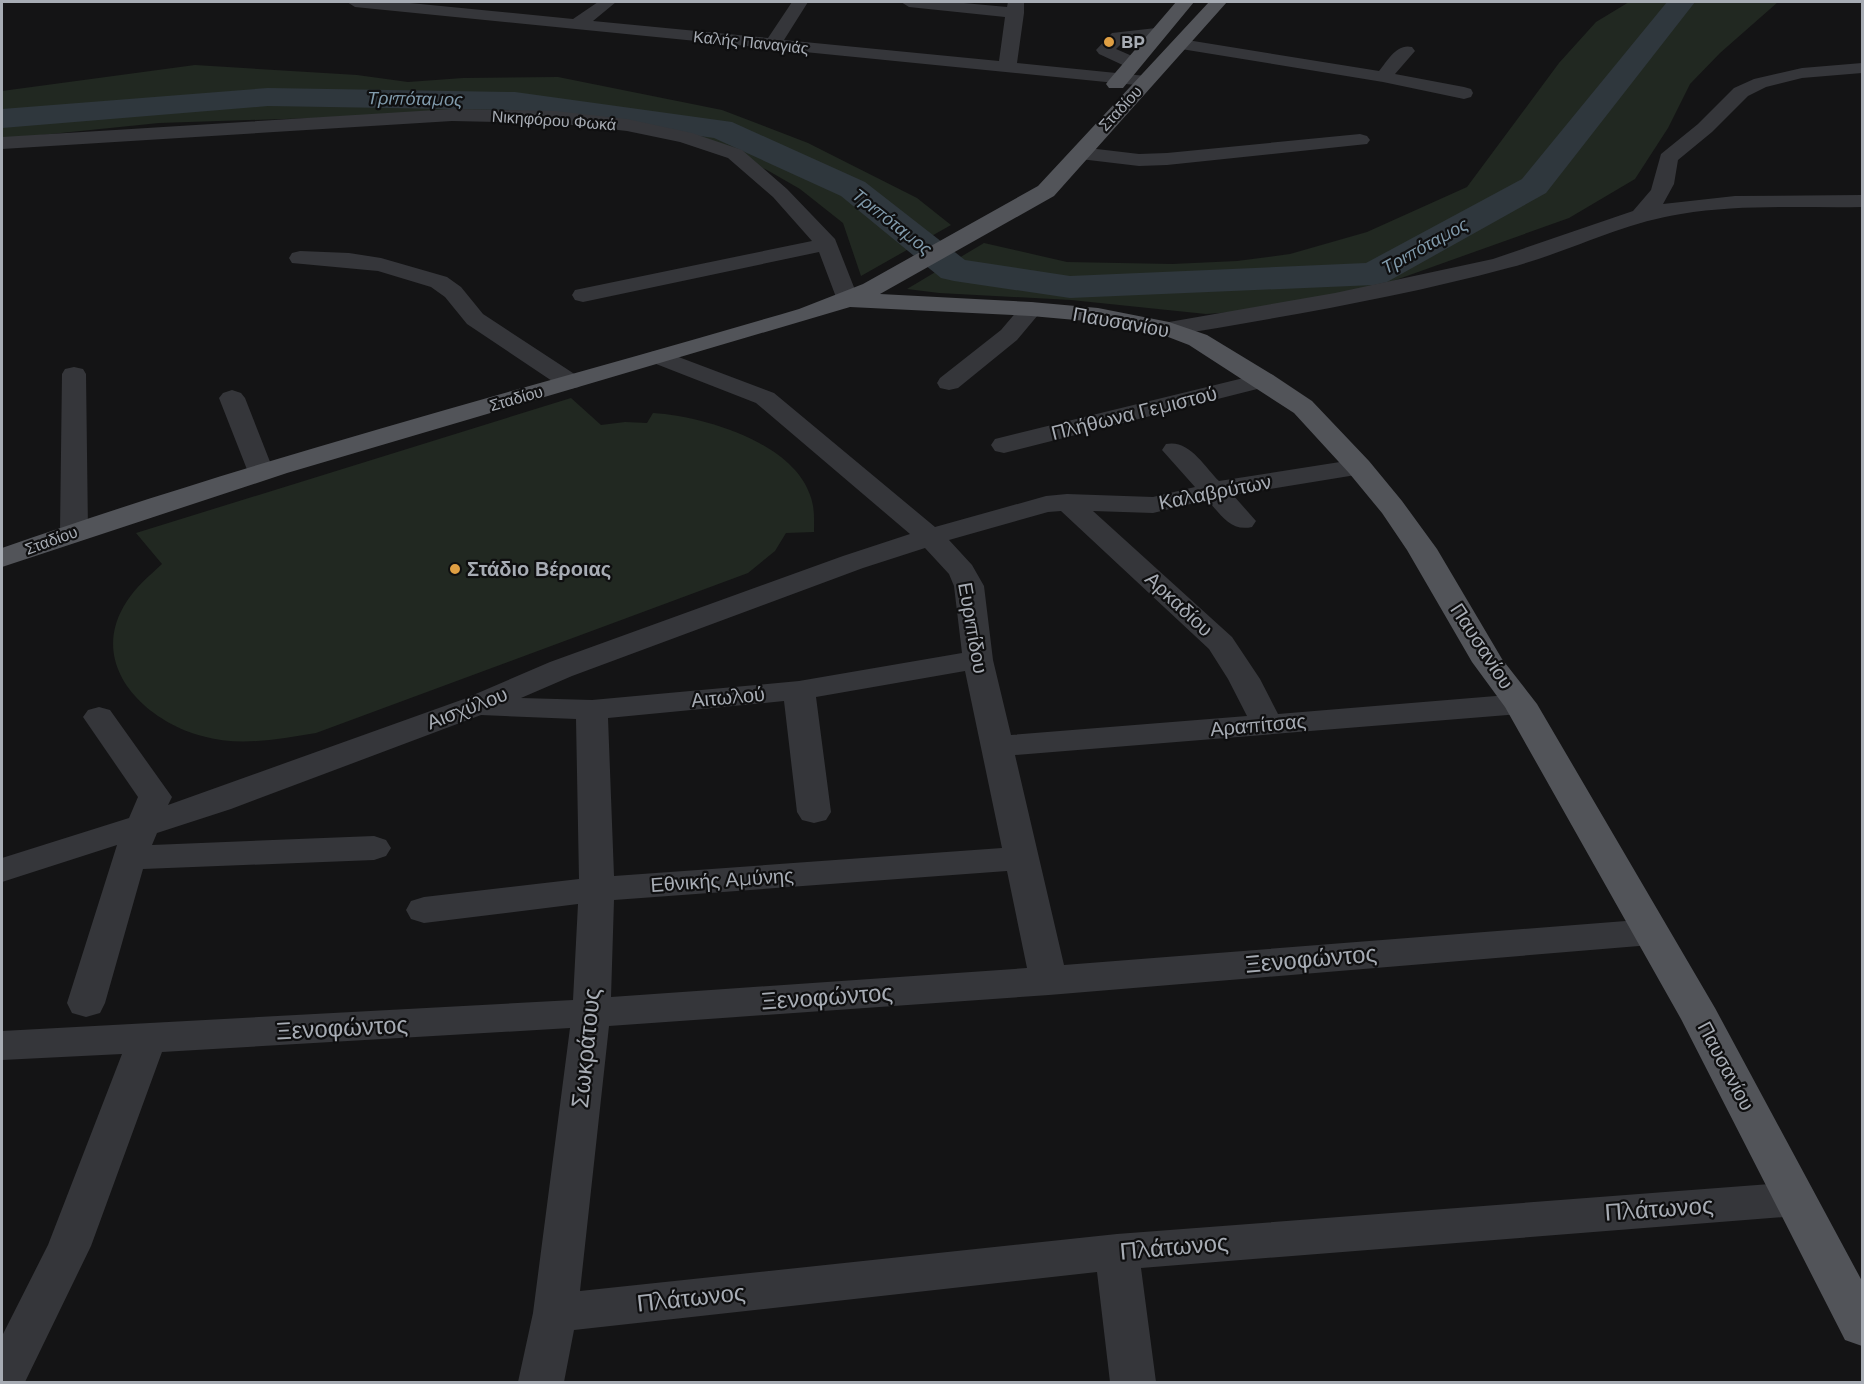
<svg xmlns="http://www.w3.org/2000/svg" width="1864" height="1384" viewBox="0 0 1864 1384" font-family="Montserrat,sans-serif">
	<rect width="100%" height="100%" fill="#141415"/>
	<!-- green -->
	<path fill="#212821" d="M 1629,2 L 1778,2 L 1720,53 L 1690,84 L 1668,128 L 1635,179 L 1569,218 L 1365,291 L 1301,307 L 1206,314 L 1071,300 L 939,293 L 907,289 L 984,243 L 1067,262 L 1172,264 L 1237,261 L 1290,254 L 1367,232 L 1467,187 L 1559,63 L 1596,22 Z
		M 195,65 L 357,75 L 408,82 L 463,78 L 558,77 L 722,110 L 808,143 L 917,198 L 951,225 L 861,276 L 843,223 L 800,189 L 767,170 L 716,148 L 641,127 L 499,112 L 159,123 L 2,139 L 2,91 Z
		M 571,398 L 601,425 L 625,422 L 647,423 L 653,413 C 702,416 792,442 810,495 C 815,508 814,519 814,532 L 786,533 L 775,551 L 748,573 L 316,733 C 278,739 240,747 202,736 C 143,720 86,663 127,601 C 136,587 149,576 162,564 L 136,533 Z"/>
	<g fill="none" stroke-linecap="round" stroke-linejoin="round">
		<!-- river -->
		<path fill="#2f373d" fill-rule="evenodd" d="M 1667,2 L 1695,2 L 1546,193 L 1387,282 L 1374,285 L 1070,298 L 954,281 L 941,278 L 841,196 L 714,138 L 515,110 L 268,106 L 2,128 L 2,109 L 268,88 L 515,92 L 732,122 L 865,182 L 965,260 L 1070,276 L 1366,263 L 1522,179 Z"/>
		<!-- minor -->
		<path fill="#35363a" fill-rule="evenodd" d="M 347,2 L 400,2 L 573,19 L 598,2 L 616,2 L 593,21 L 768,38 L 792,2 L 808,2 L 784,40 L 999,61 L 1005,17 L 909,7 L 901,2 L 953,2 L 1007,7 L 1008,2 L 1024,2 L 1024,13 L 1017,63 L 1146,76 L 1152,77 L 1155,81 L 1152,85 L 1146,86 L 355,7 Z
			M 1156,28 L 1162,29 L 1165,33 L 1162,37 L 1123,42 L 1116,49 L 1139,59 L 1142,63 L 1139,67 L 1127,67 L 1099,54 L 1096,50 L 1112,33 Z
			M 1181,39 L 1379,71 C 1388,60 1397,43 1412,47 L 1415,51 L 1395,74 L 1464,87 L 1471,89 L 1473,93 L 1471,97 L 1464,99 L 1383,82 L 1175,48 L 1172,44 L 1175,40 Z
			M 1862,63 L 1862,73 L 1802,78 L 1766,87 L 1748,96 L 1712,132 L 1678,160 L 1674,184 L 1663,204 L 1735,196 L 1862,195 L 1862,207 C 1802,208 1741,204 1681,214 C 1621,223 1567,253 1508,268 C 1397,298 1282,317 1169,336 L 1161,334 L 1157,329 L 1161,324 L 1169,322 L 1335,293 L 1493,259 L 1633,211 L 1651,190 L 1661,154 L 1698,124 L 1734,88 L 1754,79 L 1802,68 Z
			M 452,109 L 555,111 L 627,119 L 692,133 L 742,150 L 787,189 L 835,239 L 859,300 L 855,305 L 847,307 L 839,305 L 819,252 L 583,302 L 575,300 L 572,295 L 575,290 L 812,241 L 773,197 L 728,158 L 680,142 L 627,131 L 555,123 L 452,121 L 2,149 L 2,137 Z
			M 1360,134 L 1367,136 L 1370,140 L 1367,144 L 1167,165 L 1139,166 L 1080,159 L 1073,157 L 1070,153 L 1073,149 L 1080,147 L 1139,154 L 1167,153 Z
			M 300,251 L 349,253 L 381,258 L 447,277 L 461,287 L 483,314 L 579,377 L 582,382 L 579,387 L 570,389 L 561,387 L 467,324 L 445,297 L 431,287 L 378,271 L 292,263 L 289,258 L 292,253 Z
			M 1031,302 L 1039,304 L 1043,309 L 1017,340 L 958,388 L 949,390 L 940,388 L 937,383 L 940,378 L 1001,330 L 1023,304 Z
			M 660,350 L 774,393 L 935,527 L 1046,496 L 1067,494 L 1153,497 L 1195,487 L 1162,450 L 1166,444 C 1189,439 1204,466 1219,481 L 1359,459 L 1368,461 L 1372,467 L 1368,473 L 1233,495 L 1256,521 L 1252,527 C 1230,532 1221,514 1207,500 L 1153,513 L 1093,511 L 1232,637 L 1260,679 L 1278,714 L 1520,694 L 1531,697 L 1536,704 L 1531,711 L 1520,714 L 1015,755 L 1064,965 L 1651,919 L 1664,923 L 1669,932 L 1664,941 L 1651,945 L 1049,995 L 609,1026 L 580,1291 L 1117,1234 L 1796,1182 L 1811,1187 L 1817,1199 L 1811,1211 L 1796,1216 L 1141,1268 L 1156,1382 L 1110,1382 L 1097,1272 L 574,1330 L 564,1382 L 518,1382 L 533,1313 L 570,1028 L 162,1052 L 91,1246 L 25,1382 L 2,1382 L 2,1336 L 48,1245 L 122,1054 L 2,1060 L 2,1031 L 573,1000 L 578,904 L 424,923 L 411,919 L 406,910 L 411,901 L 424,897 L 579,879 L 576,719 L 481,715 L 231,809 L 157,833 L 152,845 L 374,836 L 386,840 L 391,848 L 386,856 L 374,860 L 143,869 L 105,1003 L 100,1013 L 86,1017 L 72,1013 L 67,1003 L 117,845 L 2,882 L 2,858 L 129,818 L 138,797 L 83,717 L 88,710 L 99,707 L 110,710 L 172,797 L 168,805 L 464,699 L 550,662 L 843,556 L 910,534 L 756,403 L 651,362 L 648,357 L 651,352 ZM 1061,511 L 1209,649 L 1228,679 L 1247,716 L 1011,735 L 993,660 L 984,586 L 972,565 L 949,540 L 1048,512 ZM 925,548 L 949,574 L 954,586 L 962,653 L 799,681 L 592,700 L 521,698 L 572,676 L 863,568 ZM 965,671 L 1002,848 L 614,876 L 608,718 L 784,701 L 797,812 L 802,820 L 814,823 L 826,820 L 831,812 L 816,697 ZM 1007,871 L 1027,968 L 611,997 L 614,900 Z
			M 74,367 L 83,369 L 86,374 L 88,531 L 84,537 L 74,539 L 64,537 L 60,531 L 62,374 L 65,369 Z
			M 1264,373 L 1273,375 L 1276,380 L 1273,385 L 1004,453 L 995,451 L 991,445 L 995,439 Z
			M 232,390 L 241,393 L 245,398 L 274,472 L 270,478 L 261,480 L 252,478 L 248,472 L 219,398 L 223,393 Z"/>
		<!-- major -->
		<path fill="#525459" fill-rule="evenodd" d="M 1176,2 L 1194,2 L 1123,88 L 1109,88 L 1106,84 L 1109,80 Z
			M 1209,2 L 1227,2 L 1054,196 L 880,294 L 1031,302 L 1098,308 L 1169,322 L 1207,335 L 1273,375 L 1312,401 L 1369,461 L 1402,501 L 1437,549 L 1502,659 L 1537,704 L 1715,1008 L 1862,1281 L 1862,1346 L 1845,1340 L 1681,1019 L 1505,707 L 1472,662 L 1407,550 L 1382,513 L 1349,473 L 1294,413 L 1189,345 L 1163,335 L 1098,322 L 1031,316 L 850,307 L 287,473 L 2,567 L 2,548 C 264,456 533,387 799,309 L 863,284 L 1038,186 Z"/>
	</g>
	<!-- markers -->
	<g fill="#df9f43" stroke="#0f0f10" stroke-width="2">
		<circle cx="1109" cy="42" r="6"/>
		<circle cx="455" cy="569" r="6"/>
	</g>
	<g text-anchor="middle" stroke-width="4.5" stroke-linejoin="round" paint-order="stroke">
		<!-- far-street labels -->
		<g font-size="16" fill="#a7acb4" stroke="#0f0f10">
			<text transform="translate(751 42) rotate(6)" y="6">Καλής Παναγιάς</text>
			<text transform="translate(1120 108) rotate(-47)" y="6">Σταδίου</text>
			<text transform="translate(554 120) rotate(4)" y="6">Νικηφόρου Φωκά</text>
			<text transform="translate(516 398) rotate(-16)" y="6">Σταδίου</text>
			<text transform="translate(51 540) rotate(-20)" y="6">Σταδίου</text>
		</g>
		<!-- far-poi labels -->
		<g font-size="16" font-weight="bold" fill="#a7acb4" stroke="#0f0f10" text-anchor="start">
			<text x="1121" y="48">BP</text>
		</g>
		<!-- far-water labels -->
		<g font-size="18" font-style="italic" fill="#819bac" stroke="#0f0f10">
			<text transform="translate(415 99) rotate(1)" y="6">Τριπόταμος</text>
			<text transform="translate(892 222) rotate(38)" y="6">Τριπόταμος</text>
			<text transform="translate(1425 246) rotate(-29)" y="6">Τριπόταμος</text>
		</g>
		<!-- street labels -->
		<g font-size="20" fill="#a7acb4" stroke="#0f0f10">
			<text transform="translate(1121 322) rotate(10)" y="7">Παυσανίου</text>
			<text transform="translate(1134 413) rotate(-14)" y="7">Πλήθωνα Γεμιστού</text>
			<text transform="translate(1215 492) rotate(-11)" y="7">Καλαβρύτων</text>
			<text transform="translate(1179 604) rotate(43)" y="7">Αρκαδίου</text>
			<text transform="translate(973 628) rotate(80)" y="7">Ευριπίδου</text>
			<text transform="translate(1482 646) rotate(57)" y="7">Παυσανίου</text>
			<text transform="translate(728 697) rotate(-5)" y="7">Αιτωλού</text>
			<text transform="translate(467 708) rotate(-21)" y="7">Αισχύλου</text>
			<text transform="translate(1258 725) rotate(-5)" y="7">Αραπίτσας</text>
			<text transform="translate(722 880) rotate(-4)" y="7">Εθνικής Αμύνης</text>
			<text transform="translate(1726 1066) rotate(62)" y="7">Παυσανίου</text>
		</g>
		<!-- poi labels -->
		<g font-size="20" font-weight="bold" fill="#a7acb4" stroke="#0f0f10" text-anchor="start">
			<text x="467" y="576">Στάδιο Βέροιας</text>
		</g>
		<!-- near-street labels -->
		<g font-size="24" fill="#a7acb4" stroke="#0f0f10">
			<text transform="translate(1311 959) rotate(-5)" y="8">Ξενοφώντος</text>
			<text transform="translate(827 997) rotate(-4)" y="8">Ξενοφώντος</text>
			<text transform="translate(342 1028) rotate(-3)" y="8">Ξενοφώντος</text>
			<text transform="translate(586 1048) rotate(-84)" y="8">Σωκράτους</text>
			<text transform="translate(1659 1209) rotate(-4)" y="8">Πλάτωνος</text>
			<text transform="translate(1174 1247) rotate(-5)" y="8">Πλάτωνος</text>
			<text transform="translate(691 1298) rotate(-6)" y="8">Πλάτωνος</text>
		</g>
	</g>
	<!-- border -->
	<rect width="1864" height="1384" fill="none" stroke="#a7acb4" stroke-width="6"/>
</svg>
